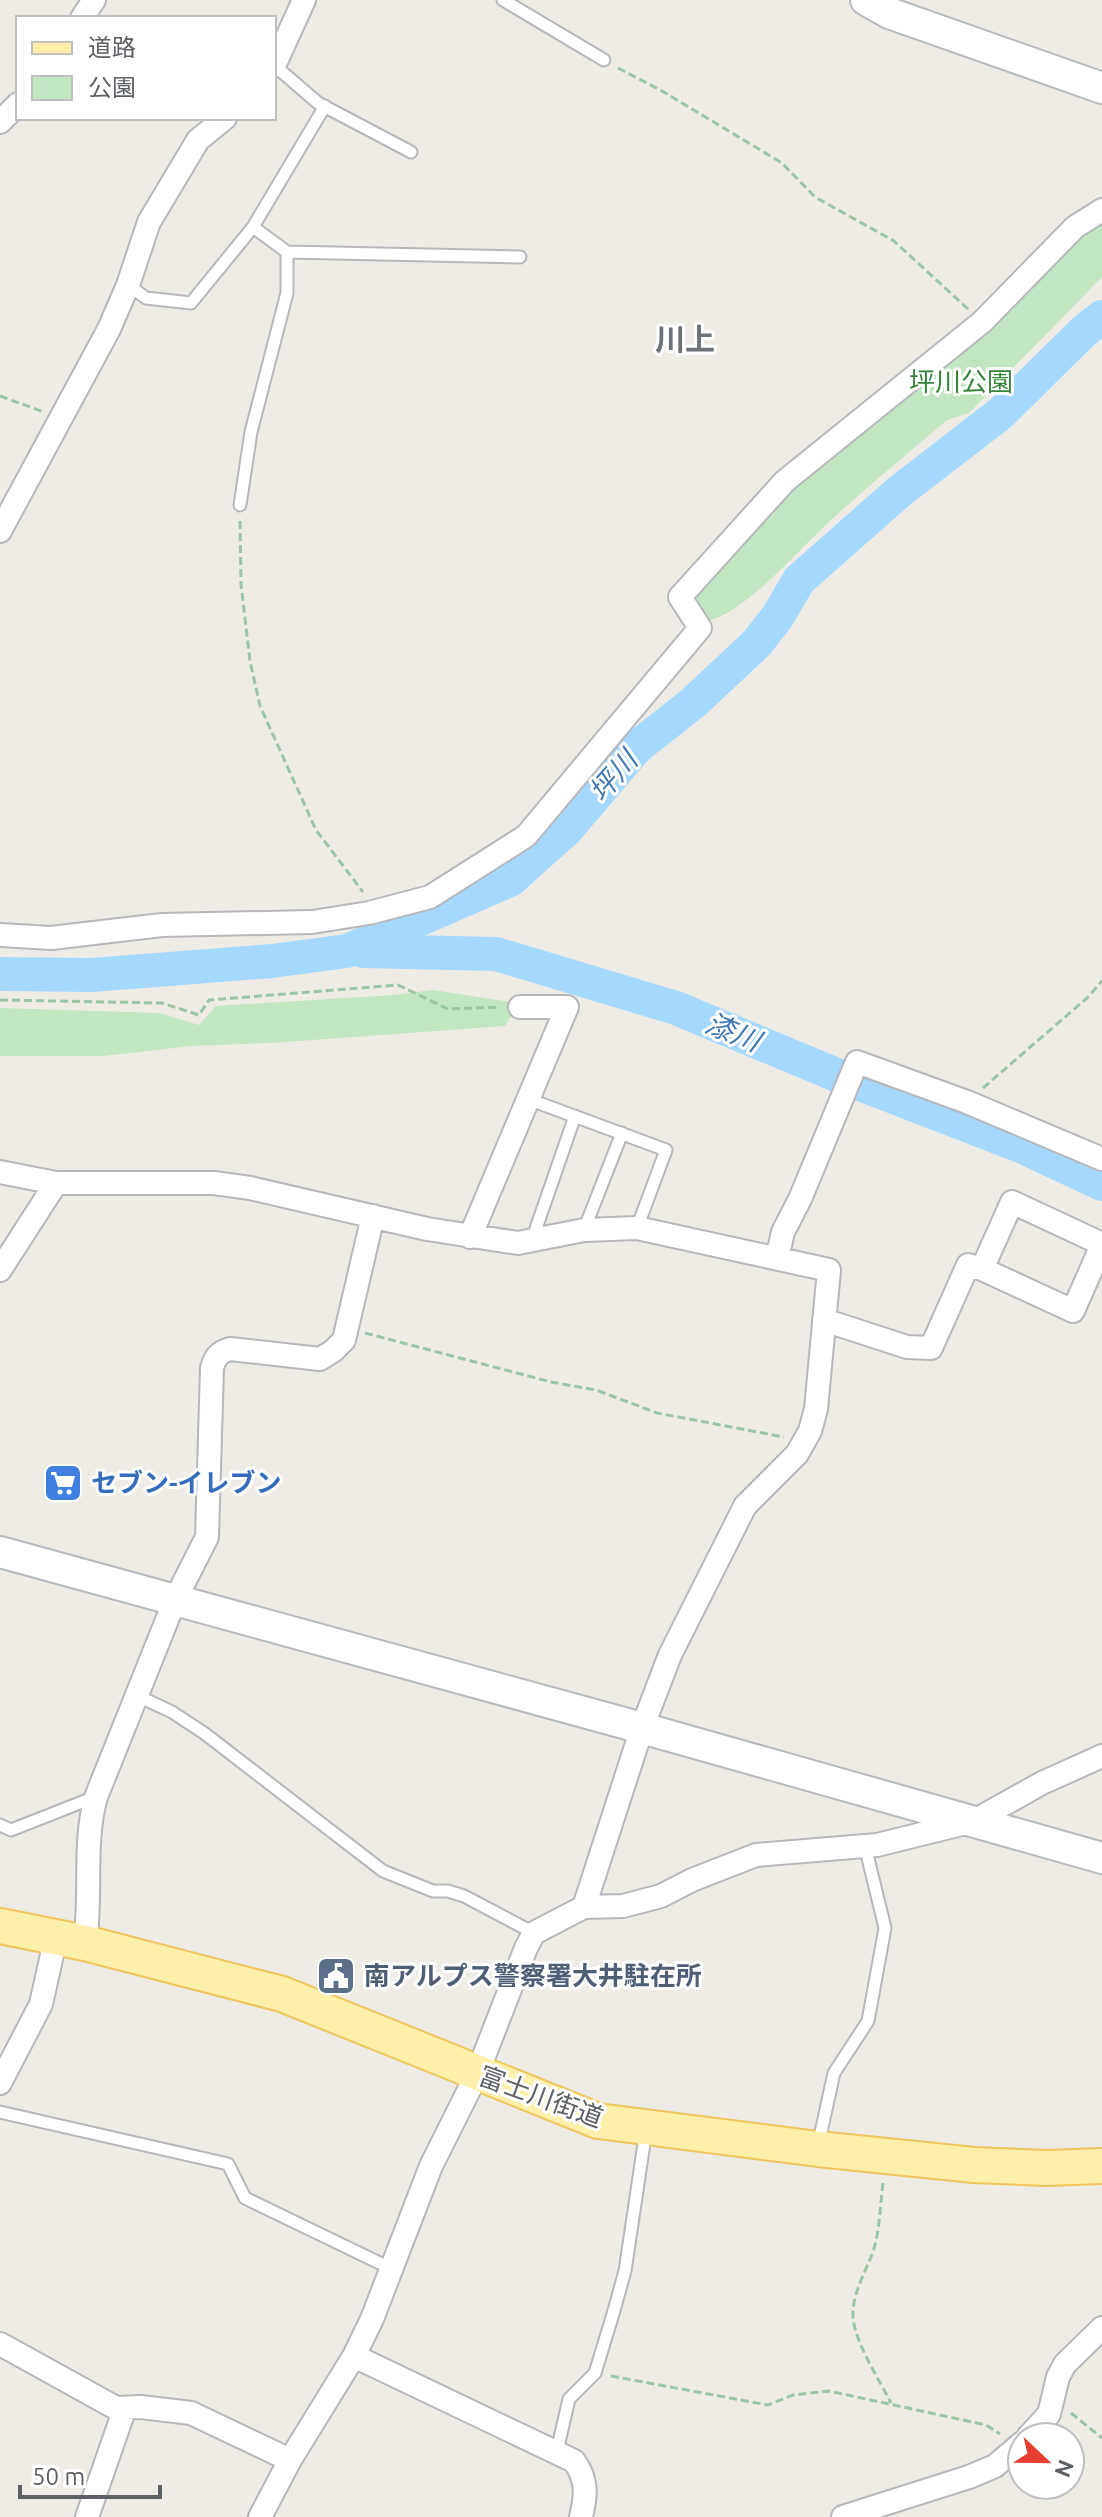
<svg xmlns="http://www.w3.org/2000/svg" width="1102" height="2517" viewBox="0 0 1102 2517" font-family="Ubuntu,'Noto Sans JP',sans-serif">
	<rect width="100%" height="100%" fill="#efece5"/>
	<!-- green -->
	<path fill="#c2e6c1" d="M 1102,216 L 1102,277 L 969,413 L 947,420 C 908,453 868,486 830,521 C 799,549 746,613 707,621 L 688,593 L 789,482 Z
		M 433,990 L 510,1002 L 513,1013 L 505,1026 L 272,1043 L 191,1046 L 104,1056 L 0,1056 L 0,1008 L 159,1013 L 199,1025 L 216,1006 L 393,995 Z"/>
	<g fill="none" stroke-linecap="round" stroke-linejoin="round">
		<!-- river -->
		<path stroke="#a5d8fe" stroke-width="34" d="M 363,951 L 496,954 L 676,1008 L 839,1076 L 1023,1147 L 1102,1184
			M 0,974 L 92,975 L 272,961 L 347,951 L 510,880 L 567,829 L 637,747 L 693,703 L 757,643 L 778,616 L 799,580 L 900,491 L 1001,413 L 1084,331 L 1102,317"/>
		<!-- lane casing -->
		<g stroke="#b5b7bb" stroke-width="15">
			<path id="lane" d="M 503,0 L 604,60
				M 274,65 L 318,103 L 411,152
				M 287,252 L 520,257
				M 128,285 L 146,298 L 191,303 L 253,227 L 325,106
				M 240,505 L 251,432 L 287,293 L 287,252 L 253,227
				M 528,1099 L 666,1150 L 637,1228
				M 584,1230 L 622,1133
				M 532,1240 L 575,1116
				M 138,1696 L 172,1712 L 204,1733 L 383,1871 L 433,1891 L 448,1891 L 464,1896 L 534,1933
				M 0,1825 L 11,1830 L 95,1797
				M 0,2112 L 228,2164 L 245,2198 L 392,2269
				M 818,2146 L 834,2073 L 868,2021 L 885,1928 L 865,1846
				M 557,2451 L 569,2399 L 595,2373 L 613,2314 L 625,2271 L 646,2130"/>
		</g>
		<!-- street casing -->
		<g stroke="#b5b7bb" stroke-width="26">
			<path id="street" d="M 82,18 L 94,0
				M 274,66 L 304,0
				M 0,122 L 18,104
				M 0,531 L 109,329 L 128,285 L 149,222 L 198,140 L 225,118
				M 0,935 L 51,938 L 162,925 L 312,922 L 369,913 L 430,897 L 526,836 L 700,628 L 680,597 L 785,481 L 982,322 L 1075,227 L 1102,210
				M 0,1172 L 56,1183 L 214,1183 L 250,1188 L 427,1229 L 518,1243 L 584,1230 L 637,1228 L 829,1270 L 816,1409 L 810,1431 L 797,1454 L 745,1506 L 670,1655 L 642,1728 L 584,1907 L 534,1933 L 526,1948 L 477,2074 L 431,2166 L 372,2319 L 354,2356 L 290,2460 L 260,2517
				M 470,1237 L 567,1007 L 520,1007
				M 777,1258 L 783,1232 L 800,1199 L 857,1062 L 967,1102 L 1102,1159
				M 982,1269 L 1073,1311 L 1102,1245
				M 0,1270 L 56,1183
				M 824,1320 L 907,1347 L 931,1348 L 968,1265 L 982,1269 L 1012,1202 L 1102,1244
				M 584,1907 L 623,1906 L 661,1896 L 692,1880 L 756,1855 L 877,1845 L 974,1821 L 1042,1783 L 1102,1756
				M 85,1943 C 92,1895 83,1842 96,1797 L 175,1600 L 207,1537 L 212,1368 C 215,1357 219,1352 230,1349 L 320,1359 L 333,1351 L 344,1340 L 373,1216
				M 0,2083 L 41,2004 L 56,1937
				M 0,2344 L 116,2408 L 141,2407 L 191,2413 L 290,2460
				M 354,2356 L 574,2461 C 588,2480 586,2496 581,2517
				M 1028,2437 L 1049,2414 L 1058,2377 L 1065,2364 L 1102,2328
				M 87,2517 L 125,2408
				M 843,2517 L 969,2477 L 995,2466 L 1022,2443"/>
		</g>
		<!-- secondary casing -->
		<g stroke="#b6b9be" stroke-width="34">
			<path id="secondary" d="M 866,0 L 889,13 L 1102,88
				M 0,1552 L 642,1728 L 1102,1858"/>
		</g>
		<!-- primary casing -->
		<g stroke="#f0c55d" stroke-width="38">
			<path id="primary" d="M 0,1926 L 85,1943 L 282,1994 L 598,2121 L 818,2149 L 974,2165 L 1046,2168 L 1102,2166"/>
		</g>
		<!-- path -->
		<path stroke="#99c5a5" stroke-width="3" stroke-dasharray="8 4" stroke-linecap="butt" d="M 618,68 L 662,91 L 782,163 L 815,197 L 894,241 L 968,309
			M 0,396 L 44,412
			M 240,521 L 241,584 L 250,661 L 260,706 L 316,830 L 363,892
			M 0,1000 L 162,1003 L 199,1015 L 209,1000 L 398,985 L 448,1009 L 500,1007
			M 983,1088 L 1087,998 L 1102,981
			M 365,1333 L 551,1382 L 596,1390 L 657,1413 L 784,1437
			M 883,2183 C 880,2206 880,2230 873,2252 C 865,2273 852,2294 853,2317 C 855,2343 879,2379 891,2403
			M 611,2376 L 768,2405 L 793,2395 L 829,2391 L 986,2425 L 1000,2434
			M 1071,2413 L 1102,2438"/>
		<!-- lane -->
		<use href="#lane" stroke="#fff" stroke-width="11"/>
		<!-- street -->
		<use href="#street" stroke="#fff" stroke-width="22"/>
		<!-- secondary -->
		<use href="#secondary" stroke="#fff" stroke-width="30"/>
		<!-- primary -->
		<use href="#primary" stroke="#feefaa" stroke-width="34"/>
	</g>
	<!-- icons -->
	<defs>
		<g id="supermarket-square" transform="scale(2)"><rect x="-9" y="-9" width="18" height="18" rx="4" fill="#3f7fe0" stroke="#fff"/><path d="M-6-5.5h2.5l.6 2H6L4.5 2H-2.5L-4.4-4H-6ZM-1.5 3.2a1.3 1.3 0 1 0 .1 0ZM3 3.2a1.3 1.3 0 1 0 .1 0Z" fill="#fff"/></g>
		<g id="civic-square" transform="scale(2)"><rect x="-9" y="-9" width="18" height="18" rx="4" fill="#5c6f8a" stroke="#fff"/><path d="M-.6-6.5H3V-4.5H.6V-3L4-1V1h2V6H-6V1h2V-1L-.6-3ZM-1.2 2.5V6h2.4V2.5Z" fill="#fff"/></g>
	</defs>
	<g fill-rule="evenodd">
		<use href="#supermarket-square" x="63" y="1483"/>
		<use href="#civic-square" x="336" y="1976"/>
	</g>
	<g text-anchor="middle" stroke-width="6" stroke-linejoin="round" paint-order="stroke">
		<!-- park labels -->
		<g font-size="26" fill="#358338" stroke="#fff">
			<text x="961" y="391">坪川公園</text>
		</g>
		<!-- shop labels -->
		<g font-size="26" font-weight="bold" fill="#366cbe" stroke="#fff" text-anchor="start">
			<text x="91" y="1492">セブン-イレブン</text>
		</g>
		<!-- service labels -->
		<g font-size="26" font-weight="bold" fill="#4e5e75" stroke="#fff" text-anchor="start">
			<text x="364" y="1985">南アルプス警察署大井駐在所</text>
		</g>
		<!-- street labels -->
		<g font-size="26" fill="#5c6065" stroke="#fff">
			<text transform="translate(541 2097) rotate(20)" y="9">富士川街道</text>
		</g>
		<!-- water labels -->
		<g font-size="28" font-style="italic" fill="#4278b0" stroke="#fff">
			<text transform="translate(613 776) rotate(-49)" y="10">坪川</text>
			<text transform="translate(733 1032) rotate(22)" y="10">漆川</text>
		</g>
		<!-- quarter labels -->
		<g font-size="30" font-weight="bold" fill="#6d7277" stroke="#fff">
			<text x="685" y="350">川上</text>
		</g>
	</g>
	<!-- legend -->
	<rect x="16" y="16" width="260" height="104" fill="#ffffff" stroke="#bebfc1" stroke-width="2"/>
	<rect x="32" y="42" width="40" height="12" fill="#feefaa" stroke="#bebfc1" stroke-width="2"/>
	<text x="88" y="56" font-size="24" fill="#5c6065">道路</text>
	<rect x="32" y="76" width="40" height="24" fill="#c2e6c1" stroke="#bebfc1" stroke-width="2"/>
	<text x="88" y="96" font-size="24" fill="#5c6065">公園</text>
	<!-- north arrow -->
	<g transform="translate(1046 2461) rotate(112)"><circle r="38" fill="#ffffff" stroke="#bebfc1" stroke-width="2"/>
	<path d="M0-6L14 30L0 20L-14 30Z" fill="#e73e32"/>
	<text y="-12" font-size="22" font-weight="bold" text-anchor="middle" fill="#5c6065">N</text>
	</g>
	<!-- scale -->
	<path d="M20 2485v12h140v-12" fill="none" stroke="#5c6065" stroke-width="4"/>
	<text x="32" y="2485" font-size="24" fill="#5c6065" stroke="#ffffff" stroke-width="6" paint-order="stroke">50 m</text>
</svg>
